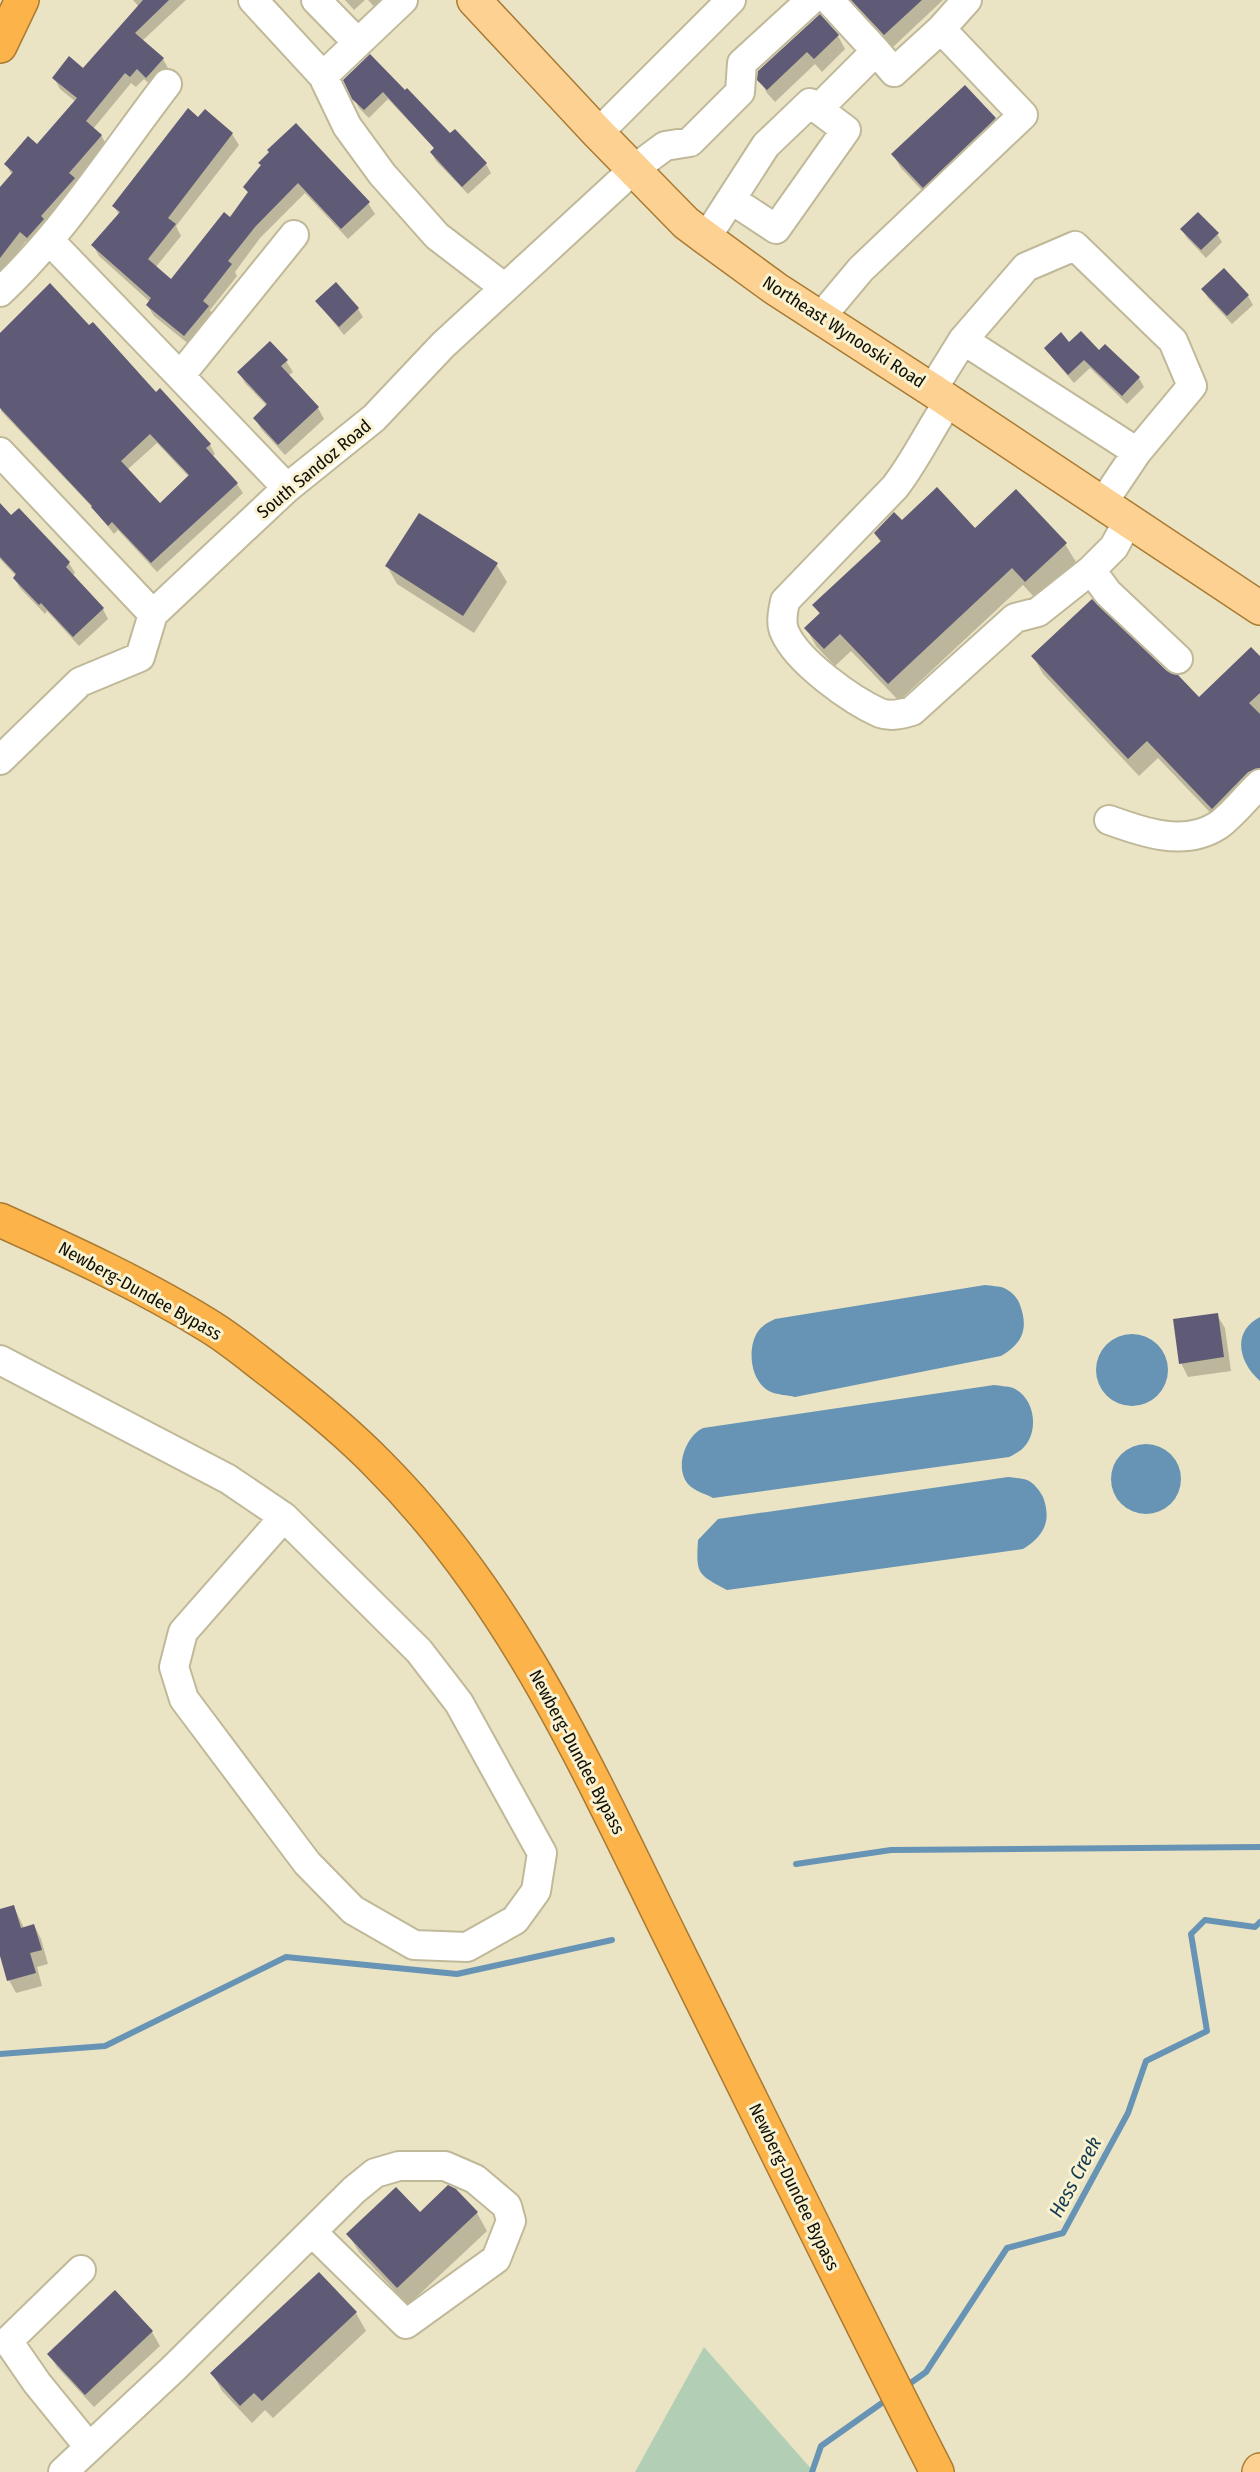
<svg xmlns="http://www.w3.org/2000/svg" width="1260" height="2472" viewBox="0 0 1260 2472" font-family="'Fira Sans Condensed',sans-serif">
	<rect width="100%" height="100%" fill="#ebe4c4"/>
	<!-- green -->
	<path fill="#b2cfb6" d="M 704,2347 L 814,2472 L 635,2472 Z"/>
	<!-- water -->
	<path fill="#6794b4" d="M 985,1285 C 991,1286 999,1286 1004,1288 C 1011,1291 1018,1298 1020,1305 C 1029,1329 1022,1344 1001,1356 L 795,1397 C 787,1395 778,1395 771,1392 C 750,1383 746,1347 759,1330 C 763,1325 769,1322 775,1319 Z
		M 1260,1317 L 1260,1381 C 1239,1363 1231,1332 1260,1317 Z
		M1096 1370a36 36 0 1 1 72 0a36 36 0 1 1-72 0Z
		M 994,1385 C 999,1386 1007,1386 1013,1388 C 1036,1398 1040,1434 1021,1450 C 1018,1452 1013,1455 1009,1457 L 713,1498 C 706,1494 694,1491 688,1484 C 674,1467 686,1436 703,1428 Z
		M1111 1479a35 35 0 1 1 70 0a35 35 0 1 1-70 0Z
		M 1008,1477 C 1014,1478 1022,1478 1027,1480 C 1034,1483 1040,1491 1043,1497 C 1052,1521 1044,1536 1023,1549 L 727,1590 C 697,1574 696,1574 698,1540 L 718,1519 Z"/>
	<!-- shadow -->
	<path fill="#0003" fill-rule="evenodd" d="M 133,0 L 186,0 L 142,41 L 163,59 L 169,70 L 153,87 L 144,79 L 136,87 L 131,83 L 93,129 L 101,135 L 107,146 L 76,182 L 80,189 L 34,248 L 26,241 L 0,276 L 0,189 L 12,175 L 6,164 L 37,146 L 76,102 L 60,89 L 54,78 L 83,70 L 139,7 Z
		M 345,0 L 365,0 L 354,10 Z
		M 368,0 L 396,0 L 381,14 Z
		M 851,0 L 943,0 L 892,48 Z
		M 838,36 L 845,49 L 822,72 L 815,64 L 775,102 L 767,93 L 759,79 L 759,71 Z
		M 370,56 L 450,135 L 455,131 L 486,164 L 491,173 L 468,194 L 436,161 L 431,152 L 435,149 L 388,99 L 369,118 L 359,108 L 354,98 Z
		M 199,119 L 232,134 L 239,145 L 176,226 L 181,236 L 155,268 L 171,281 L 230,219 L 249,194 L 245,188 L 262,166 L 368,203 L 375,214 L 348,239 L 305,193 L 260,238 L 235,272 L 237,276 L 210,310 L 214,318 L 191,346 L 154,316 L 147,305 L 150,302 L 99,256 L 93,245 L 119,215 L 114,206 Z
		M 995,119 L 1002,132 L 931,200 L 901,168 L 893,155 Z
		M 1182,230 L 1217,234 L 1222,242 L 1206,258 L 1187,238 Z
		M 1224,270 L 1248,296 L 1253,305 L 1232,324 L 1208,298 L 1203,289 Z
		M 317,302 L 358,309 L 363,317 L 344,335 Z
		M 0,334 L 210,445 L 215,454 L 212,457 L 237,484 L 243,493 L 157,572 L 118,530 L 114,534 L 94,509 L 1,411 ZM 157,443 L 189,477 L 160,505 L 127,470 Z
		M 1069,344 L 1099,352 L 1139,378 L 1144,387 L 1127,404 L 1090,368 L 1074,383 L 1045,349 Z
		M 286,361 L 293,372 L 288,376 L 318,408 L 324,419 L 285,455 L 261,429 L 255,418 L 267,406 L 245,383 L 239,372 Z
		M 0,505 L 11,517 L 19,510 L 69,563 L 75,573 L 72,576 L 103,609 L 108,619 L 79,646 L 47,611 L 45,614 L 20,588 L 14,578 L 16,576 L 0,559 Z
		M 901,522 L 975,530 L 1065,544 L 1076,562 L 1036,599 L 1023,585 L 899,701 L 851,651 L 835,666 L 816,646 L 806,628 L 820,615 L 814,605 L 881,543 L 875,533 Z
		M 496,564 L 507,582 L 474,633 L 397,584 L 387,566 Z
		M 1033,656 L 1166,672 L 1198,699 L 1260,659 L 1260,789 L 1223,826 L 1158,758 L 1139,776 L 1043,674 Z
		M 1217,1315 L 1225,1328 L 1231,1371 L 1188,1377 L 1181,1363 Z
		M 14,1907 L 24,1928 L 34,1925 L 41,1939 L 48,1964 L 37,1967 L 42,1986 L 16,1993 L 9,1980 L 0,1950 L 0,1910 Z
		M 456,2190 L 477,2213 L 487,2231 L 408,2305 L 359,2252 L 348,2234 L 420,2214 Z
		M 319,2274 L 356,2313 L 366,2331 L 273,2418 L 265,2410 L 252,2423 L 222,2391 L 212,2373 Z
		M 115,2292 L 152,2332 L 160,2346 L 94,2407 L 57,2367 L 49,2354 Z"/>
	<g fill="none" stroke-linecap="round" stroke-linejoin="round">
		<!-- stream -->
		<path stroke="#6794b4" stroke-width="6" d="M 796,1864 L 891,1850 L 1260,1847
			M 0,2054 L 105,2046 L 286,1957 L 457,1974 L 612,1940
			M 905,2387 L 926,2372 L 1007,2248 L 1063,2233 L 1128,2113 L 1146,2061 L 1207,2031 L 1191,1934 L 1205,1920 L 1255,1927 L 1260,1922
			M 812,2472 L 821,2446 L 889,2398"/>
	</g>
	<!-- building -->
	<path fill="#5f5a75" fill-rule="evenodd" d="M 143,0 L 169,0 L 135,33 L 164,58 L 146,78 L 137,69 L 130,77 L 125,73 L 86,121 L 102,135 L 69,173 L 75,178 L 41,216 L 44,219 L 27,238 L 20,232 L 0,258 L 0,187 L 13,172 L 4,164 L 28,136 L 37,144 L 77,98 L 52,78 L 69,56 L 83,68 Z
		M 851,0 L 922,0 L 884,35 Z
		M 820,14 L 839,35 L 814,59 L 807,52 L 767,90 L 757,80 L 758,71 Z
		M 370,54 L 405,90 L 407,88 L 450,133 L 455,129 L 487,163 L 462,187 L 430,152 L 434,148 L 383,92 L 364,110 L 352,99 L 343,80 Z
		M 965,85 L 996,118 L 923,188 L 891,154 Z
		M 188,108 L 198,117 L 205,109 L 233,133 L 168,218 L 176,224 L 148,259 L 171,279 L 224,212 L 230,217 L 248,192 L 243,187 L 261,165 L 258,163 L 269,152 L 267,150 L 296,123 L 370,202 L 341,229 L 298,183 L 255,227 L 228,261 L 232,264 L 203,301 L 209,306 L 184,336 L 146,305 L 151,298 L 91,245 L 120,212 L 112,206 Z
		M 1198,212 L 1219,233 L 1201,250 L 1180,229 Z
		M 1224,268 L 1249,295 L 1227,316 L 1201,289 Z
		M 336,282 L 359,308 L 339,327 L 315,301 Z
		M 50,283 L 89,325 L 93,322 L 156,392 L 160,388 L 211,444 L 206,448 L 238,483 L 151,563 L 112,522 L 108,526 L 91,507 L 92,506 L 0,408 L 0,333 ZM 150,434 L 189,475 L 160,503 L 121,461 Z
		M 1081,331 L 1099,350 L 1105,344 L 1140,377 L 1122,396 L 1084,360 L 1068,375 L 1044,348 L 1061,332 L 1069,342 Z
		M 270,341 L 288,360 L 281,366 L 319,407 L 278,445 L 253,418 L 267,404 L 237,372 Z
		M 937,487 L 975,528 L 1016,489 L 1067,543 L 1025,582 L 1012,568 L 888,684 L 840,634 L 824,649 L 804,628 L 820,613 L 812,605 L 881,541 L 874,533 L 894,512 L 902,520 Z
		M 0,503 L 11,515 L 19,508 L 70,562 L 66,567 L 104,608 L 73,637 L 41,603 L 39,605 L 13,578 L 16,574 L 0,557 Z
		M 419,513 L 498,563 L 463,616 L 385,566 Z
		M 1092,599 L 1167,671 L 1178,675 L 1199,697 L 1251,647 L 1260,656 L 1260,693 L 1249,703 L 1260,714 L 1260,768 L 1248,772 L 1212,809 L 1147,741 L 1128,759 L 1031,656 Z
		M 1218,1313 L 1224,1357 L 1179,1364 L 1173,1319 Z
		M 14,1905 L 21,1928 L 34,1924 L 42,1950 L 30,1953 L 36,1973 L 7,1981 L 0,1956 L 0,1909 Z
		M 448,2185 L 456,2189 L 478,2212 L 397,2288 L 346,2234 L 396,2187 L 420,2212 Z
		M 319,2272 L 357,2312 L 262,2401 L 254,2393 L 240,2406 L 210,2373 Z
		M 115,2290 L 153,2331 L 85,2395 L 47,2354 Z"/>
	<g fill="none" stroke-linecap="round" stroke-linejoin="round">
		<!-- minor casing -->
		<g stroke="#bfb999" stroke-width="32">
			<path id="minor" d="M 253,0 L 323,76 L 403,0
				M 316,0 L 358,43
				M 829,0 L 876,51
				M 323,76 L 347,126 L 382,174 L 437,236 L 505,288
				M 818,109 L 876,51 L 894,72 L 941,29
				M 598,133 L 731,0
				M 706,238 L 766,145 L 810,103 L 846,130 L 776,229 L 732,200
				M 49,240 L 180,376
				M 0,292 C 63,233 114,153 167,84
				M 820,318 L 861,269 L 1023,115 L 941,29 L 967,0
				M 963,340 L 1137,452
				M 932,390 L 963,340 L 1026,267 L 1075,246 L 1173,341 L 1192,386 L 1137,452 L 1102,504
				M 949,401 C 930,429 916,460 895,487 L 785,601 C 783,612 780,623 785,633 C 798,662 851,700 880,713 C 891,717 902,714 912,711 L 1015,618 L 1038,612 L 1091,570 L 1114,547 L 1128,521
				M 0,452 L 153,614
				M 287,488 L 180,376 L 294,235
				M 1091,570 L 1108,593 L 1178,659
				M 0,760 L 80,682 L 140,657 L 153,614 L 287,488 L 374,418 L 443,345 L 634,169 L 665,146 L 690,142 L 740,92 L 742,63 L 811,0
				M 1109,820 C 1142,832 1184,847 1217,826 C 1231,817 1247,796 1260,784
				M 0,1360 L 228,1479 L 284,1517 L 419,1651 L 459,1703 L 542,1853 L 536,1891 L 515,1920 L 467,1947 L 414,1945 L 353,1910 L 307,1863 L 184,1699 L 174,1667 L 183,1632 L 284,1517
				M 81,2270 L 8,2341 L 37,2383 L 89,2447
				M 63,2472 L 173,2369 L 354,2190 L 375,2173 L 399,2166 L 445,2166 L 475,2179 L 507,2206 L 511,2221 L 496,2259 L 406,2324 L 312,2232"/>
		</g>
		<!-- major casing -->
		<g stroke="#a97a32" stroke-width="36">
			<path id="major" d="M 474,0 L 598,133 L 686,223 L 706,238 L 776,289 L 932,390 L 1260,608
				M 1259,2472 L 1260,2470"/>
		</g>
		<!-- highway casing -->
		<g stroke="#a97a32" stroke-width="36">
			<path id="highway" d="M 0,46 L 22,0
				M 0,1220 C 71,1252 143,1285 209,1326 C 232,1340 253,1358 274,1374 C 310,1402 346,1431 378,1464 C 513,1599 587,1768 670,1936 C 759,2115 846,2294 937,2472"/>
		</g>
		<!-- minor -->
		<use href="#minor" stroke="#fff" stroke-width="28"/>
		<!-- major -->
		<use href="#major" stroke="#fdd192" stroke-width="33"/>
		<!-- highway -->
		<use href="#highway" stroke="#fbb34a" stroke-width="33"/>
	</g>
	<g text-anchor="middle" stroke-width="6" stroke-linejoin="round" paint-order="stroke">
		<!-- street labels -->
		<g font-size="18" fill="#110f05" stroke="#f8f2d1">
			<text transform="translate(844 332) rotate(33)" y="6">Northeast Wynooski Road</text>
			<text transform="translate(314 469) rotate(-40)" y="6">South Sandoz Road</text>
			<text transform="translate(140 1291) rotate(29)" y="6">Newberg-Dundee Bypass</text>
			<text transform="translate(577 1752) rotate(62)" y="6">Newberg-Dundee Bypass</text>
			<text transform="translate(794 2187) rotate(64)" y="6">Newberg-Dundee Bypass</text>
		</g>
		<!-- water labels -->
		<g font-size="20" font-style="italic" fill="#153b52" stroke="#f8f2d1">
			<text transform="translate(1075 2177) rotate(-62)" y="7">Hess Creek</text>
		</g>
	</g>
</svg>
